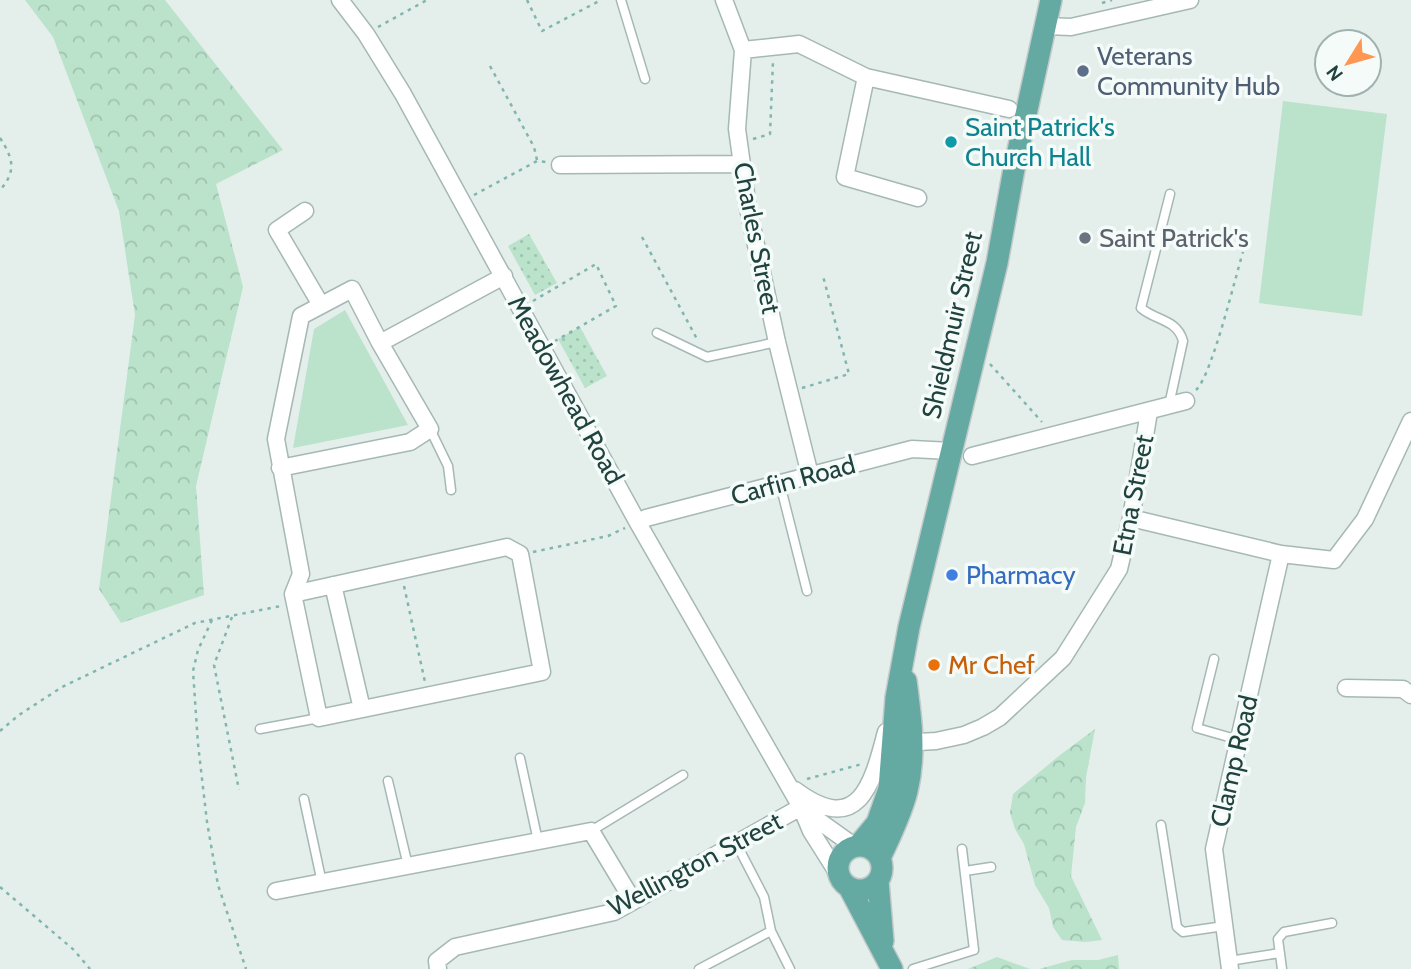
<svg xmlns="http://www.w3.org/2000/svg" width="1411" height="969" viewBox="0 0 1411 969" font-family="Cabin,sans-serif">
	<defs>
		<pattern id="grass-dots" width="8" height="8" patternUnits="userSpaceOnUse" patternTransform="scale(1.75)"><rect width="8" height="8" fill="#bbe2cb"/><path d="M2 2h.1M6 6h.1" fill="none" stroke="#a0c3af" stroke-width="1.8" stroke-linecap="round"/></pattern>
		<pattern id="forest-crowns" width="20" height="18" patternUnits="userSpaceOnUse" patternTransform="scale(1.75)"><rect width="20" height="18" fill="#bbe2cb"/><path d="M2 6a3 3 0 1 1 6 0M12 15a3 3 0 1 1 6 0" fill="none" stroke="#a0c3af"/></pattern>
	</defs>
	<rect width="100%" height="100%" fill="#e4efec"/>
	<!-- grass -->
	<path fill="url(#grass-dots)" d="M 529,234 L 557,283 L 535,295 L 508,246 Z
		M 580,327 L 607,376 L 585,388 L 558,339 Z"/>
	<!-- forest -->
	<path fill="url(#forest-crowns)" d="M 25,0 L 165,0 L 283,150 L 216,184 L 243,287 L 196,486 L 204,595 L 121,623 L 99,589 L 135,315 L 119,211 L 53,37 Z
		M 1095,729 L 1086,777 L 1085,803 L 1076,827 L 1071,876 L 1102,940 L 1085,942 L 1062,940 L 1053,927 L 1049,908 L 1035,885 L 1024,844 L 1015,829 L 1010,813 L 1013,794 L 1060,755 Z
		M 1118,955 L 1119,969 L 1039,969 L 1072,960 L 1098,960 Z
		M 997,957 L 1030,969 L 968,969 Z"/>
	<!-- green -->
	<path fill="#bbe2cb" d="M 1283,101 L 1387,114 L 1362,316 L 1259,303 Z
		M 345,310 L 408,425 L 293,448 L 314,329 Z"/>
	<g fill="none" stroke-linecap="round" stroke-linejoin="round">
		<!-- lane casing -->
		<g stroke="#a6b8b5" stroke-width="11">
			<path id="lane" d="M 621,0 L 645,79
				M 657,333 L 707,357 L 777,342
				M 1169,405 L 1183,341 C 1177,319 1156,321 1141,308 L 1170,194
				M 430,429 L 448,466 L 451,490
				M 780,484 L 807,591
				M 1214,659 L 1197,728 L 1239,740
				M 260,729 L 319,718
				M 520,758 L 538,841
				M 388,781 L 408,866
				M 304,799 L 322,883
				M 1161,825 L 1177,927 L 1183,932 L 1224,926
				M 591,831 L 683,775
				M 736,843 L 764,897 L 771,931 L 790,969
				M 965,871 L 991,867
				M 1229,961 L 1280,953
				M 699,969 L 771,931
				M 913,969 L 974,950 L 962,849
				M 1282,969 L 1278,939 L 1284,932 L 1332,923"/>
		</g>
		<!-- street casing -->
		<g stroke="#a6b8b5" stroke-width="19">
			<path id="street" d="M 340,0 L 366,34 L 403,94 L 638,523 L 801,807 L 811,831 L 840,877
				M 724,0 L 743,50 L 737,129 L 748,208 L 777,342 L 810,475
				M 1046,26 L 1071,27 L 1190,0
				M 743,50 L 799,44 L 866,77 L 1009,109
				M 866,77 L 845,177 L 918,198
				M 560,165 L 742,164
				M 305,211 L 277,230 L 321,305
				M 972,456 L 1186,401
				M 280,468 L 410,442 L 430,429 L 380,343
				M 1131,518 L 1281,554 L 1334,560 L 1365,519 L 1411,421
				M 638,523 L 646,518 L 912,449 L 951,451
				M 507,547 L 520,554 L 542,672 L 319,718 L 293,594 Z
				M 333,585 L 362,709
				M 293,594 L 301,574 L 276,439 L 301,316 L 352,289 L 380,343 L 504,276
				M 1346,688 L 1403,689 L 1411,695
				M 901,743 L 936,741 L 964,735 L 983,727 L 1000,717 L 1063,658 L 1119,569 L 1131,518 L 1149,412
				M 795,790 C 858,837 872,786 886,732
				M 805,811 L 854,846
				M 276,891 L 591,831 L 633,901
				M 438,969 L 437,961 L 455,947 L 614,912 L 801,807
				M 1230,969 L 1214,849 L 1281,554"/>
		</g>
		<!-- primary casing -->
		<g stroke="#c1cac9" stroke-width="24">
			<path id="primary" d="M838 868a22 22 0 1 1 44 0a22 22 0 1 1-44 0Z
				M 858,846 L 877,823 L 889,789 L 896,698 L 909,627 L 997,263 L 1014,169 L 1051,0
				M 880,858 C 890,836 901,815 907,791 C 916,755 911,717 906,681
				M 878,881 L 883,941
				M 849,887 L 892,969"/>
		</g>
		<!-- path -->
		<path stroke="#81b6ad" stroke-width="2.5" stroke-dasharray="3.5 5" stroke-linecap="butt" d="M 527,0 L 542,31 L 601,0
			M 1102,3 L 1112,0
			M 378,27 L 427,0
			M 490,66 L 534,147 L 537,160
			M 0,138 C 13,158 17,171 0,190
			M 753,139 L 770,134 L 773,61
			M 474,195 L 537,161 L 546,162
			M 642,237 L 697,339
			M 533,301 L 596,264 L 616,306 L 555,341
			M 990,364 L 1042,422
			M 802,388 L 849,374 L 823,276
			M 1196,390 C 1212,375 1235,278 1243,252
			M 533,552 L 608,536 L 625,528
			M 404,586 L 425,682
			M 232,617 L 214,665 L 239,790
			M 212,620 L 198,650 L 193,671 L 198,744 L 207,822 L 218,885 L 246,969
			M 0,731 L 19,715 L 62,687 L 195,623 L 281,606
			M 807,779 L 862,764
			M 0,887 L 74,950 L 90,969"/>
		<!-- lane -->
		<use href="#lane" stroke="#fff" stroke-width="8"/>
		<!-- street -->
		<use href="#street" stroke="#fff" stroke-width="16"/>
		<!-- primary -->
		<use href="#primary" stroke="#64a9a2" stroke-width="21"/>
	</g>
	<!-- markers -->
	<circle fill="#5c6f8a" stroke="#f5fbf9" stroke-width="2.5" cx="1083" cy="71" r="7"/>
	<circle fill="#0f9aa8" stroke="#f5fbf9" stroke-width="2.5" cx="951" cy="142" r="7"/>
	<circle fill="#6b7280" stroke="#f5fbf9" stroke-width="2.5" cx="1085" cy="238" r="7"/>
	<circle fill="#3f7fe0" stroke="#f5fbf9" stroke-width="2.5" cx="952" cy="575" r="7"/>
	<circle fill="#e8710a" stroke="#f5fbf9" stroke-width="2.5" cx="934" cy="665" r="7"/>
	<g text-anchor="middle" stroke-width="7" stroke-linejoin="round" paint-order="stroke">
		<!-- service labels -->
		<g font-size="26" fill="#4e5e75" stroke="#f5fbf9" text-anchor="start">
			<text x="1097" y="65">Veterans<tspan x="1097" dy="30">Community Hub</tspan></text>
		</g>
		<!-- culture labels -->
		<g font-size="26" fill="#0d838f" stroke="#f5fbf9" text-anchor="start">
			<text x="965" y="136">Saint Patrick's<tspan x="965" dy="30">Church Hall</tspan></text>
		</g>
		<!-- street labels -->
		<g font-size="26" fill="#21433f" stroke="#f5fbf9">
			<text transform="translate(757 238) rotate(79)" y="9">Charles Street</text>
			<text transform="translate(952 325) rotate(-77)" y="9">Shieldmuir Street</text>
			<text transform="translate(566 390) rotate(61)" y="9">Meadowhead Road</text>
			<text transform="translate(793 480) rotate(-15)" y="9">Carfin Road</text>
			<text transform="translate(1133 495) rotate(-79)" y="9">Etna Street</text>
			<text transform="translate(1234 761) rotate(-77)" y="9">Clamp Road</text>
			<text transform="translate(695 864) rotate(-28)" y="9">Wellington Street</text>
		</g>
		<!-- worship labels -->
		<g font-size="26" fill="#5b616d" stroke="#f5fbf9" text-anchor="start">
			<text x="1099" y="247">Saint Patrick's</text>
		</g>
		<!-- shop labels -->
		<g font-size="26" fill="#366cbe" stroke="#f5fbf9" text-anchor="start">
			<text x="966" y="584">Pharmacy</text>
		</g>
		<!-- food labels -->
		<g font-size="26" fill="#c56008" stroke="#f5fbf9" text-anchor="start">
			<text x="948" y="674">Mr Chef</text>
		</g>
	</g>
	<!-- north arrow -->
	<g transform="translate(1348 63) rotate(233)"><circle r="33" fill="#f5fbf9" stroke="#a0b1af" stroke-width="2"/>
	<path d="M0-5L12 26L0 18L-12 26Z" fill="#ff9652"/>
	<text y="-10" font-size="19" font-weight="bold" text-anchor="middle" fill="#21433f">N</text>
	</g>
</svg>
